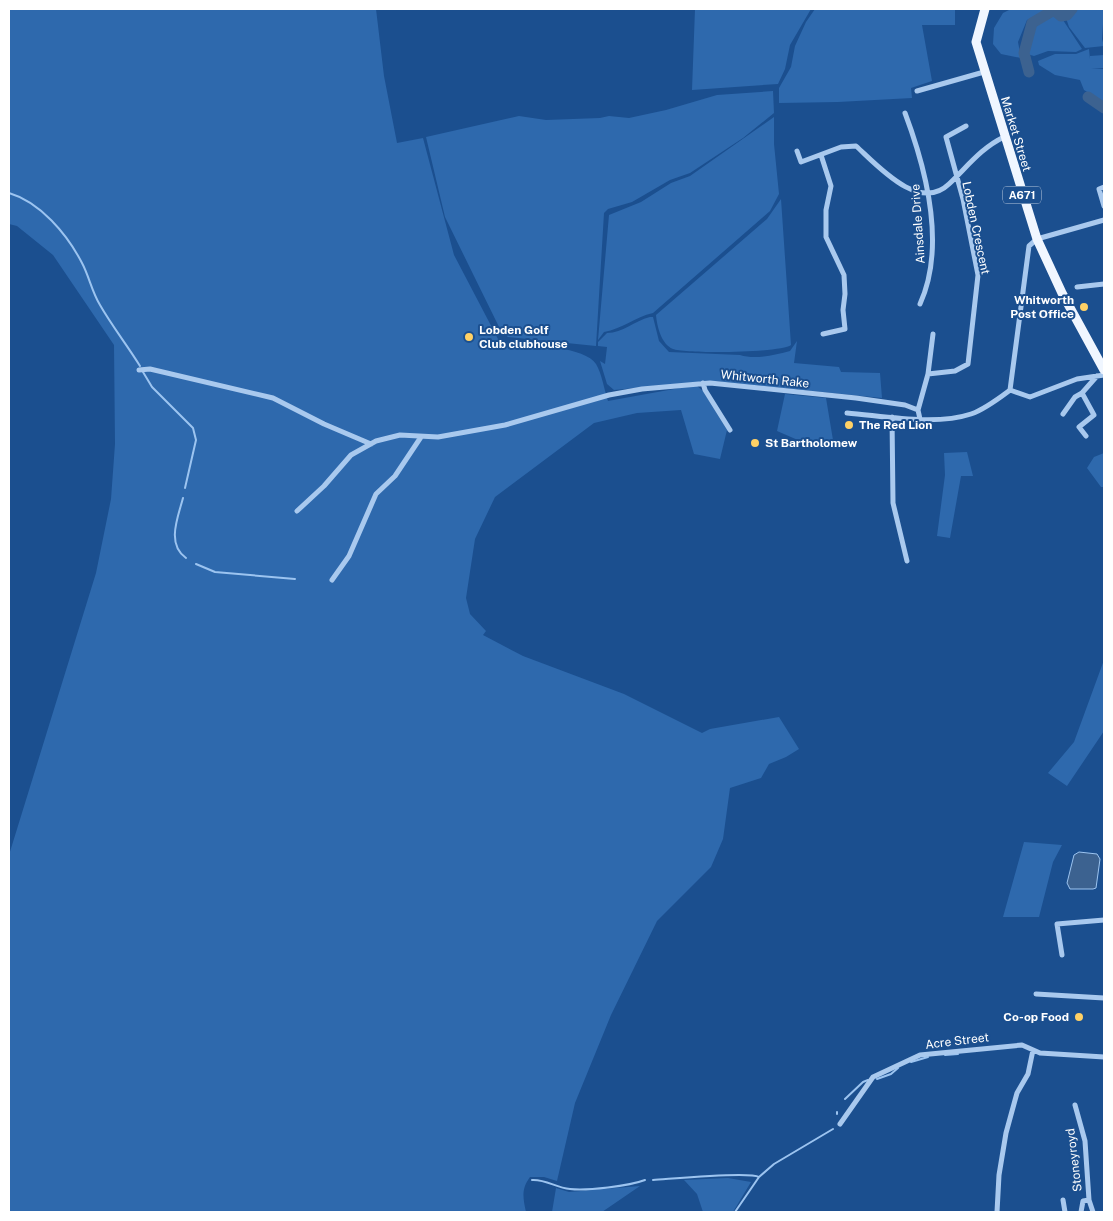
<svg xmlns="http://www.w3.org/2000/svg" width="1113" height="1221" viewBox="0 0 1113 1221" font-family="'Public Sans',sans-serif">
	<rect width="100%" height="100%" fill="#1b4f8f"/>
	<!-- green -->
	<path fill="#2e69ad" d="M 9,9 L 376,9 L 384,76 L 397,143 L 423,138 L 454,255 L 498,339 L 504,343 C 524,344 585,346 596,364 C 602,374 604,389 608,401 L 696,385 L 703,391 L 727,430 L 720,459 L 694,454 L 681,410 L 637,413 L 594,423 L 495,497 L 475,539 L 466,598 L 470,614 L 486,631 L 483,635 L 523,656 L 624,694 L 702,733 L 710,729 L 779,717 L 799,749 L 786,757 L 769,764 L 761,778 L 730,788 L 723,839 L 711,867 L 657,921 L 611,1015 L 575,1103 L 557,1181 L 544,1177 L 530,1177 C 521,1189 523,1198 526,1212 L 9,1212 L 9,855 L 96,573 L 111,499 L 115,444 L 114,345 L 53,255 L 17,226 L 9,224 Z
		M 695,9 L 811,9 L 790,45 L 785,69 L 778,84 L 692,90 Z
		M 815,9 L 955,9 L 955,25 L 922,25 L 932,81 L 911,88 L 912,98 L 838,102 L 779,103 L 779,88 L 791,67 L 795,46 L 806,22 Z
		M 1011,9 L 1053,9 L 1027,20 L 1018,42 L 1021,58 L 1001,54 L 993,44 L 994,28 L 1003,13 Z
		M 1076,9 L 1104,9 L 1102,39 L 1104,46 L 1085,48 L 1069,27 L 1066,18 Z
		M 1054,13 L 1063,20 L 1082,49 L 1076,52 L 1048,51 L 1034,56 L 1027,54 L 1035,27 Z
		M 1089,49 L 1090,59 L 1090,56 L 1104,55 L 1104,68 L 1091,69 L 1104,69 L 1104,102 L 1084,90 L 1080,80 L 1055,75 L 1039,65 L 1038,61 L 1055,54 L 1076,54 Z
		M 773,91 L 774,113 L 743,138 L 690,173 L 670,180 L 632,202 L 608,209 L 604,213 L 596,346 L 508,337 L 501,331 L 445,217 L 426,137 L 519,116 L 546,120 L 600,118 L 609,116 L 629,118 L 666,110 L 717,95 Z
		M 774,117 L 774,144 L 779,194 L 770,211 L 653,313 C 635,317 622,329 604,332 L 598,340 L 609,215 L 641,202 L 671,183 L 690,176 Z
		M 781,199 L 791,345 C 781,353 685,354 673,349 C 661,344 657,326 656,315 L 767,219 Z
		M 650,317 L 653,317 L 659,341 L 669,352 L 740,355 C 755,360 775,355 790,351 L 797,341 L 794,363 L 839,367 L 841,372 L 880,373 L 882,398 L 713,381 L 614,390 L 607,384 L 600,361 L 605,364 L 607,347 L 598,346 L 598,342 L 607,333 C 623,333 634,321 650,317 Z
		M 785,394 L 826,398 L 834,446 L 814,447 L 777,431 Z
		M 967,452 L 973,476 L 961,476 L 950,538 L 937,536 L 945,475 L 944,453 Z
		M 1104,453 L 1104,487 L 1101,487 L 1087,468 L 1094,457 Z
		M 1104,660 L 1104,731 L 1067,786 L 1048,773 L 1074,742 Z
		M 1024,842 L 1062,845 L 1053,862 L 1039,917 L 1003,917 Z
		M 728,1178 L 751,1182 L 733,1212 L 703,1212 L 697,1194 L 684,1180 Z
		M 640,1186 L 602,1212 L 552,1212 L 556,1188 L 569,1192 Z"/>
	<!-- water -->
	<path fill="#3c6290" stroke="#9cc4f0" d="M 1079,852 L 1097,854 L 1100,859 L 1096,888 L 1093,889 L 1070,889 L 1067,883 L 1074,855 Z"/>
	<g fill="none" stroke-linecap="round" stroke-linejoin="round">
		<!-- stream -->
		<path stroke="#9cc4f0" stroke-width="2" d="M 9,193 C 40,202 67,234 82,263 C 89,276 92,292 100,305 C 112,326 127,345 140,366
			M 143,372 L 152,387 L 193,428 L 196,440 L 185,488
			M 183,498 C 178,517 166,544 186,558
			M 196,564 L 215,572 L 295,579
			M 945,1055 L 958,1054
			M 911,1062 L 928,1057
			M 877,1079 L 891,1074 L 898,1068
			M 845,1099 L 863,1082 L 868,1080
			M 837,1114 L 837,1112
			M 532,1180 C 546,1179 556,1188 570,1189 C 587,1191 629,1186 645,1180
			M 653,1180 C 670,1179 749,1171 759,1177
			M 735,1212 L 759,1177 L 774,1164 L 833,1129"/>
		<!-- river -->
		<path stroke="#3c6290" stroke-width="11" d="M 1029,72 L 1024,53 L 1032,23 L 1054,10 L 1061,16 L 1067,15 L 1072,9
			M 1088,97 L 1104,108"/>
		<!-- minor -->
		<path stroke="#a9c9ee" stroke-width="5" d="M 917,91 L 984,72
			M 905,113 C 926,169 946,247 920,304
			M 797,151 L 801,162 L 841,147 L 856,146 C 877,165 919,213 949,184 C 967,167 981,148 1004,137
			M 821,155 L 831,186 L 826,210 L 826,237 L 844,275 L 845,294 L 843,310 L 845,329 L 823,334
			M 1104,187 L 1099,189 L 1104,206
			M 1077,287 L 1104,284
			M 139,370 L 150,369 L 273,398 L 324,424 L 371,444
			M 928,374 L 955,371 L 968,364 L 978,275 L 963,199 L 946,137 L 966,126
			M 703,383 L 705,390 L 730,430
			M 1010,390 L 1029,246 L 1037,239 L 1104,220
			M 1010,390 L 1030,397 L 1077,379 L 1104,375
			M 847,413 C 884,416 935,426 971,414 C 985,409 998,399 1010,390
			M 1063,414 L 1075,397 L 1082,393
			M 892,417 L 893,503 L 907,561
			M 920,419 L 918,410 L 928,374 L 933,334
			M 1086,436 L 1079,427 L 1094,415 L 1082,393 L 1097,376
			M 297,511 L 324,486 L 351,455 L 376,441 L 400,435 L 438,437 L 505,425 L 609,395 L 642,389 L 710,383 L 856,398 L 905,405 L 918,410
			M 332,580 L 349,556 L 376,494 L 395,476 L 421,437
			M 1062,955 L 1057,924 L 1104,920
			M 1036,994 L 1104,998
			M 1075,1105 L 1085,1141 L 1089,1200 L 1093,1212
			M 840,1124 L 873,1077 L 920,1055 L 1022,1045 L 1040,1053 L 1104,1057
			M 1063,1200 L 1065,1212
			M 997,1212 L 999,1175 L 1006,1133 L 1017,1093 L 1028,1074 L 1033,1050
			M 1081,1212 L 1083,1201 L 1089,1200"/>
		<!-- primary -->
		<path stroke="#f0f6ff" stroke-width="9" d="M 985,9 L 976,42 L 1037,239 L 1062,293 L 1104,370"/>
	</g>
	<!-- markers -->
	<g fill="#ffd166" stroke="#1b4f8f" stroke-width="2">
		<circle cx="1084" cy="307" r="5"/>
		<circle cx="469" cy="337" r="5"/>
		<circle cx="849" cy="425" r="5"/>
		<circle cx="755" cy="443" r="5"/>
		<circle cx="1079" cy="1017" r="5"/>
	</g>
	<g text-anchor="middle" stroke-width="4" stroke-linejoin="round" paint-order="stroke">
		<!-- shield labels -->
		<rect fill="#1b4f8f" stroke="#bbcadd" stroke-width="1" x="1003" y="186.5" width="38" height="17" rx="4"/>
		<g font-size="11" font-weight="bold" fill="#fff">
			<text x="1022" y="199">A671</text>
		</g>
		<!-- street labels -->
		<g font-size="12" fill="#fff" stroke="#1b4f8f">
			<text transform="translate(1016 134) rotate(73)" y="4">Market Street</text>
			<text transform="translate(918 224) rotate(-94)" y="4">Ainsdale Drive</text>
			<text transform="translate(976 228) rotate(78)" y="4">Lobden Crescent</text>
			<text transform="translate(765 379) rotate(6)" y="4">Whitworth Rake</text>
			<text transform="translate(957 1041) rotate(-7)" y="4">Acre Street</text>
			<text transform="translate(1074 1160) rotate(-97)" y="4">Stoneyroyd</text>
		</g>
		<!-- poi labels -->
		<g font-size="12" font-weight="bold" fill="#fff" stroke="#1b4f8f" text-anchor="start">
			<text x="1074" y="304" text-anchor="end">Whitworth<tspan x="1074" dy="14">Post Office</tspan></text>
			<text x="479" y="334">Lobden Golf<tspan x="479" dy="14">Club clubhouse</tspan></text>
			<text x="859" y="429">The Red Lion</text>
			<text x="765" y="447">St Bartholomew</text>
			<text x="1069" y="1021" text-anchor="end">Co-op Food</text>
		</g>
	</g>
	<!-- border -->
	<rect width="1113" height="1221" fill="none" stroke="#ffffff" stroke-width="20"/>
</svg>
